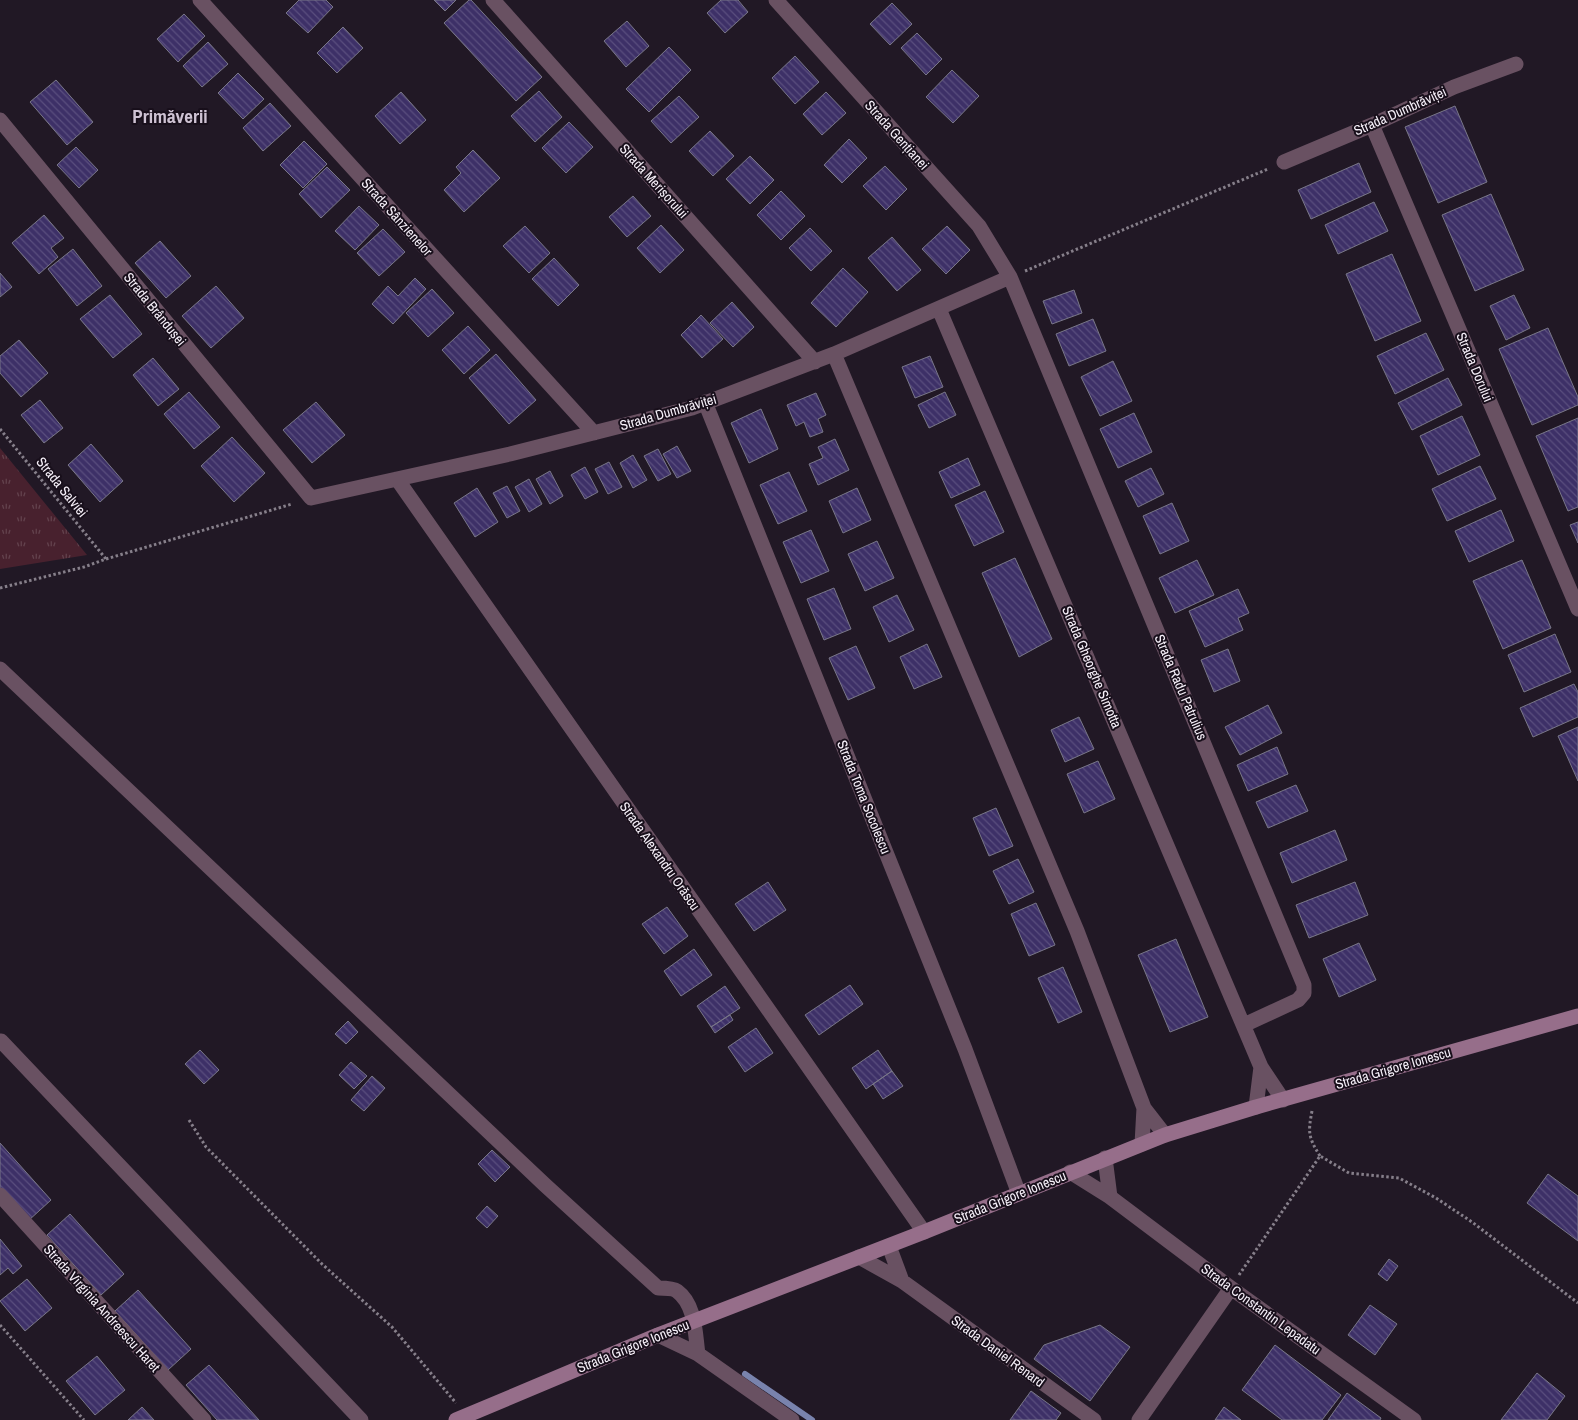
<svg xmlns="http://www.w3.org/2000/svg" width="1578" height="1420" viewBox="0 0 1578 1420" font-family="'Archivo Narrow',sans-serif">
	<defs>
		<pattern id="grass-tufts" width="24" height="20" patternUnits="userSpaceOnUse" patternTransform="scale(1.25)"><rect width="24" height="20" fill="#48212e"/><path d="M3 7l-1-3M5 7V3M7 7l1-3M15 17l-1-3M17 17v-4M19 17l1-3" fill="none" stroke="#63424d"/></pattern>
		<pattern id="building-back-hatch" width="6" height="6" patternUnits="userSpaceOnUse" patternTransform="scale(1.25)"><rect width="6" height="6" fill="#3d3067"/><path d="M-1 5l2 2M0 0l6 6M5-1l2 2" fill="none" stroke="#5a4e7e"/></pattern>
	</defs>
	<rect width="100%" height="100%" fill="#211825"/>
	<!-- grass -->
	<path fill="url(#grass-tufts)" d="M 0,448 L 87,555 L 0,569 Z"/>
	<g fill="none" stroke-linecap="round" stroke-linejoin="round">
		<!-- stream -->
		<path stroke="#7983ad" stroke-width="6" d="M 745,1374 L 812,1420"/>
	</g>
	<!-- building -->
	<path fill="url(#building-back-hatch)" stroke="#797788" d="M 299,0 L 326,0 L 333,7 L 308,33 L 286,13 Z
		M 434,0 L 456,0 L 445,11 Z
		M 469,0 L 471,0 L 542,77 L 516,101 L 444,23 Z
		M 721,0 L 738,0 L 748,12 L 725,33 L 707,13 Z
		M 892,3 L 912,24 L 890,45 L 870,24 Z
		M 184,14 L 205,36 L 178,62 L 157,39 Z
		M 627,21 L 649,46 L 626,67 L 604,41 Z
		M 343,27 L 363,48 L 337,73 L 317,53 Z
		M 917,33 L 942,59 L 926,75 L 901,48 Z
		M 208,42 L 228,64 L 202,87 L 183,66 Z
		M 669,47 L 691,70 L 649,112 L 626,89 Z
		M 795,56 L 819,82 L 795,104 L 772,78 Z
		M 952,70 L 979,96 L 953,123 L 926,97 Z
		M 238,73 L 264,99 L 243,119 L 218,93 Z
		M 56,80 L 93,122 L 67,145 L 30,102 Z
		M 539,91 L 562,117 L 535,142 L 511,116 Z
		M 401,92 L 426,120 L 400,144 L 375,116 Z
		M 826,92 L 846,113 L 822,135 L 803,114 Z
		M 679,96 L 699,117 L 671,143 L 651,121 Z
		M 270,103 L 291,126 L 263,151 L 243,128 Z
		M 1455,106 L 1487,182 L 1438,203 L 1405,127 Z
		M 569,122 L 593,147 L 566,173 L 542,148 Z
		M 710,131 L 734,156 L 713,176 L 689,151 Z
		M 849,139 L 867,158 L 842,183 L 824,165 Z
		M 304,141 L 327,164 L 303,188 L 280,165 Z
		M 76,147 L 98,170 L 79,188 L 57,165 Z
		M 473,150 L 500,178 L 464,212 L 444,190 L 461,173 L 456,167 Z
		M 750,156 L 774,180 L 750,204 L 726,179 Z
		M 1359,163 L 1371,192 L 1311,219 L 1298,190 Z
		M 885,166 L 907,189 L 886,210 L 863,186 Z
		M 327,167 L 350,190 L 321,218 L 299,194 Z
		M 781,191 L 805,216 L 781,240 L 757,215 Z
		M 1491,194 L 1524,270 L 1475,291 L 1442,215 Z
		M 633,196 L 651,216 L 627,237 L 609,217 Z
		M 1374,202 L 1388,231 L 1338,254 L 1325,225 Z
		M 359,206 L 379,225 L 355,250 L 335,231 Z
		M 44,215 L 64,238 L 51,248 L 58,257 L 39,274 L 12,243 Z
		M 661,225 L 684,250 L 660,273 L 637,248 Z
		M 525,226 L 550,253 L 529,273 L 503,246 Z
		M 947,226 L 970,250 L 946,274 L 922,249 Z
		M 810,228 L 832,251 L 811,271 L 789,248 Z
		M 383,229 L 405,252 L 379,276 L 357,253 Z
		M 892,237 L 921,270 L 897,291 L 868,258 Z
		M 160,241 L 191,276 L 166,298 L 135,263 Z
		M 73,249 L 102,286 L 77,306 L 48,269 Z
		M 1392,254 L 1421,321 L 1375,341 L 1346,274 Z
		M 554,258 L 579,285 L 558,306 L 532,279 Z
		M 843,268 L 868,292 L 836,327 L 811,303 Z
		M 0,273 L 12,287 L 0,297 Z
		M 415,278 L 426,289 L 393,324 L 372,304 L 388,286 L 398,296 Z
		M 216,286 L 244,318 L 211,348 L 182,316 Z
		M 432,289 L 454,313 L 428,337 L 406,313 Z
		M 1074,290 L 1082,313 L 1052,324 L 1043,301 Z
		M 110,295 L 142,334 L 113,358 L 80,319 Z
		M 1514,295 L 1530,328 L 1506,340 L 1490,306 Z
		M 732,302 L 754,327 L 733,347 L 710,323 Z
		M 701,315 L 723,339 L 702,358 L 681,335 Z
		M 1093,319 L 1106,351 L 1069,366 L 1056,334 Z
		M 468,326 L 490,350 L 464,374 L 442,350 Z
		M 1548,328 L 1578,397 L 1578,405 L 1532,425 L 1499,349 Z
		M 1426,333 L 1444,370 L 1395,394 L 1377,356 Z
		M 19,340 L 48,373 L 21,397 L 0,373 L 0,356 Z
		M 496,354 L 536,400 L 509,424 L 469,378 Z
		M 930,356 L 943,387 L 915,398 L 902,367 Z
		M 153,358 L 179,389 L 158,406 L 133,375 Z
		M 1113,361 L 1132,401 L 1100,416 L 1081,377 Z
		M 1448,378 L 1462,405 L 1412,430 L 1398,403 Z
		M 189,392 L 220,427 L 194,449 L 164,414 Z
		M 945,392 L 956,415 L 929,428 L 918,405 Z
		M 816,393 L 826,415 L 818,419 L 823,432 L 810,437 L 804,422 L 796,426 L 787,405 Z
		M 40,400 L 63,428 L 44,443 L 21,415 Z
		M 316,402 L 345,435 L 312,463 L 283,430 Z
		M 761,409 L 778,449 L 749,463 L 731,423 Z
		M 1134,413 L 1152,452 L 1118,468 L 1100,429 Z
		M 1462,416 L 1480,455 L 1438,475 L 1420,436 Z
		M 1578,418 L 1578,507 L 1568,511 L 1536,436 Z
		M 232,437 L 265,473 L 234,502 L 201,466 Z
		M 835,439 L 849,470 L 818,485 L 809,464 L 823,458 L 818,447 Z
		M 91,444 L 123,481 L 100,502 L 68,465 Z
		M 677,446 L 691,471 L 677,478 L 663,454 Z
		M 658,449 L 671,474 L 658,481 L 644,456 Z
		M 633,455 L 647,480 L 633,488 L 620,463 Z
		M 968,458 L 980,485 L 951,498 L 939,472 Z
		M 609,462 L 622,487 L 608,494 L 595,469 Z
		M 1480,466 L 1496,499 L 1447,521 L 1432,489 Z
		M 585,467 L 598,492 L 585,499 L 571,475 Z
		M 1151,468 L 1164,494 L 1138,507 L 1125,481 Z
		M 550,471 L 563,496 L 550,504 L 536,479 Z
		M 789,472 L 807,511 L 778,524 L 760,485 Z
		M 529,479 L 542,504 L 529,512 L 515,487 Z
		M 507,486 L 520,511 L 507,518 L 493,493 Z
		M 477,488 L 498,522 L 475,537 L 454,503 Z
		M 857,488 L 871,520 L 843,533 L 829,501 Z
		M 985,491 L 1004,532 L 974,546 L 955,505 Z
		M 1172,503 L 1189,541 L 1160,554 L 1143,516 Z
		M 1501,510 L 1514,541 L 1469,562 L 1455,531 Z
		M 1578,522 L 1578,543 L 1570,525 Z
		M 811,530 L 829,571 L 801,583 L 783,542 Z
		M 877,541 L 894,578 L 865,591 L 848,554 Z
		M 1015,558 L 1052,639 L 1019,657 L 982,573 Z
		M 1197,560 L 1214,595 L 1175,613 L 1159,578 Z
		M 1522,560 L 1551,628 L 1503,649 L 1473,581 Z
		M 834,588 L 851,629 L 824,640 L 807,599 Z
		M 1238,589 L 1249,613 L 1238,618 L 1243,630 L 1205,647 L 1189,611 Z
		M 897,595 L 914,630 L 889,642 L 873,607 Z
		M 1555,634 L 1571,672 L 1524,692 L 1508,655 Z
		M 927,644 L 942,677 L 914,689 L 900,657 Z
		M 856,646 L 875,688 L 848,700 L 829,658 Z
		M 1228,649 L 1240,681 L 1214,692 L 1201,660 Z
		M 1574,684 L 1578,692 L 1578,717 L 1533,737 L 1520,708 Z
		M 1268,705 L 1282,733 L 1240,755 L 1225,727 Z
		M 1079,717 L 1094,749 L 1065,762 L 1051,730 Z
		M 1578,727 L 1578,781 L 1558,736 Z
		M 1277,747 L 1288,774 L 1248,791 L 1237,765 Z
		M 1098,761 L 1115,799 L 1084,813 L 1067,774 Z
		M 1296,785 L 1308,811 L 1268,828 L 1256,802 Z
		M 996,808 L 1013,846 L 989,856 L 973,818 Z
		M 1335,830 L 1347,860 L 1292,883 L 1280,853 Z
		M 1018,859 L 1034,892 L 1009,904 L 993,871 Z
		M 768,882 L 786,910 L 754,931 L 735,904 Z
		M 1355,882 L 1368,915 L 1309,938 L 1296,905 Z
		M 1036,903 L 1055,945 L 1029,956 L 1011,914 Z
		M 667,907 L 688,936 L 664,954 L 642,924 Z
		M 1176,939 L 1208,1017 L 1170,1032 L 1138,955 Z
		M 1359,943 L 1376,980 L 1339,997 L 1323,959 Z
		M 694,949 L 712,975 L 681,996 L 664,971 Z
		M 1063,967 L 1082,1012 L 1058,1023 L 1038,978 Z
		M 850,985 L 863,1004 L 819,1035 L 805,1015 Z
		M 725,986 L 740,1008 L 711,1027 L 697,1006 Z
		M 730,1015 L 733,1020 L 715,1033 L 711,1027 Z
		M 348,1021 L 358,1032 L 346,1044 L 335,1034 Z
		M 756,1028 L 773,1053 L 745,1072 L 728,1047 Z
		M 200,1050 L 219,1070 L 204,1084 L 185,1064 Z
		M 878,1050 L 892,1071 L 866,1089 L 852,1068 Z
		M 351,1062 L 367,1076 L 354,1089 L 339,1075 Z
		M 892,1071 L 903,1086 L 883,1099 L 873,1084 Z
		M 372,1076 L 385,1088 L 364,1111 L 351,1100 Z
		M 0,1143 L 51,1200 L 28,1221 L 0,1190 Z
		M 492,1150 L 510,1167 L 495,1182 L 478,1164 Z
		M 1548,1174 L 1578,1196 L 1578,1241 L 1527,1203 Z
		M 487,1206 L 498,1216 L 487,1228 L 476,1218 Z
		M 70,1214 L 124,1274 L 101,1295 L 47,1235 Z
		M 0,1239 L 22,1266 L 13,1274 L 8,1268 L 0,1275 Z
		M 1389,1259 L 1398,1266 L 1387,1281 L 1378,1274 Z
		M 27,1279 L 52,1308 L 25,1331 L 0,1301 Z
		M 138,1290 L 191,1349 L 168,1370 L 115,1311 Z
		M 1370,1305 L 1397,1324 L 1375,1355 L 1348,1335 Z
		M 1100,1325 L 1130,1347 L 1090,1401 L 1034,1359 L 1044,1345 Z
		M 1275,1345 L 1341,1395 L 1322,1420 L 1282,1420 L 1242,1390 Z
		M 97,1356 L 125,1390 L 95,1415 L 66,1381 Z
		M 209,1365 L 259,1420 L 217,1420 L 186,1385 Z
		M 1537,1373 L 1565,1396 L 1547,1420 L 1501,1420 Z
		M 1031,1391 L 1061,1413 L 1056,1420 L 1010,1420 Z
		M 1347,1393 L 1381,1418 L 1380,1420 L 1328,1420 Z
		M 142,1407 L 154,1420 L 128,1420 Z
		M 1224,1407 L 1241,1420 L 1215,1420 Z"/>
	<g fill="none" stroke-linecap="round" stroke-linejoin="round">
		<!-- path -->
		<path stroke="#867f8a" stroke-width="3" stroke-dasharray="2.5 2.5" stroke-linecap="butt" d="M 1025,271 L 1268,169
			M 0,429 L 106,559
			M 0,588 L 84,567 L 106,559 L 292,504
			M 1312,1111 C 1308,1132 1308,1137 1320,1156
			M 189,1120 L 206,1147 L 322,1264 L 392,1327 L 456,1403
			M 1239,1275 L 1320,1156 L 1349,1173 L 1399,1178 L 1436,1198 L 1472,1222 L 1578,1303
			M 0,1325 L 84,1420"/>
		<!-- street -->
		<path stroke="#695162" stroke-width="15" d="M 200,0 L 594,433
			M 493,0 L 815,362
			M 776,0 L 979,226 L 1010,277 L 1304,985 L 1304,993 L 1298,1000 L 1244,1025
			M 0,120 L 311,498 L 510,454 L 692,408 L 834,354 L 1010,277
			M 1372,125 L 1578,609
			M 1284,162 L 1372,125 L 1454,87 L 1516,64
			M 939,309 L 1261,1067 L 1283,1100
			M 834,354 L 1077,931 L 1144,1108 L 1165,1135
			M 705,402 L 965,1049 L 1019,1194
			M 397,479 L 924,1232
			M 0,669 L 545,1185 L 658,1288 C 664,1288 673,1288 677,1291 C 696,1305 695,1334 698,1354
			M 1,1041 L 361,1420
			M 1256,1107 L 1261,1067
			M 1142,1144 L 1144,1108
			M 1105,1158 L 1110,1197
			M 1070,1172 L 1110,1197 L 1231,1288 L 1414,1420
			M 0,1195 L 204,1420
			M 889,1246 L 902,1281
			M 859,1257 L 902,1281 L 1094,1420
			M 658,1335 L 698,1354 L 792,1420
			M 1139,1420 L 1231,1288"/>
		<!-- secondary -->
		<path stroke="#966e8a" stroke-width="15" d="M 456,1420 L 658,1335 L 924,1232 L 1165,1135 L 1256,1107 L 1578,1016"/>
	</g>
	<g text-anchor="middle" stroke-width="4" stroke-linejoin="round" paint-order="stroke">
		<!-- street labels -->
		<g font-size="14" fill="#f6f0f9" stroke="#180f1b">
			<text transform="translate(1400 111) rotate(-24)" y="5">Strada Dumbrăviței</text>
			<text transform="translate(897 135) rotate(48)" y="5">Strada Gențianei</text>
			<text transform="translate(654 181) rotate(48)" y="5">Strada Merișorului</text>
			<text transform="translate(397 217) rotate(48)" y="5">Strada Sânzienelor</text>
			<text transform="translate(155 309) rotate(51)" y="5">Strada Brândușei</text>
			<text transform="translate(1475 367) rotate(67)" y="5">Strada Dorului</text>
			<text transform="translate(668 412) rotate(-16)" y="5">Strada Dumbrăviței</text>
			<text transform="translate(62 487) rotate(51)" y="5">Strada Salviei</text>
			<text transform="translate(1092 667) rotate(67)" y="5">Strada Gheorghe Simotta</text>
			<text transform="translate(1181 687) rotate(67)" y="5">Strada Radu Patrulius</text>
			<text transform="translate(864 797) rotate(68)" y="5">Strada Toma Socolescu</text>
			<text transform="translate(660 856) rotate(55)" y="5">Strada Alexandru Orăscu</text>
			<text transform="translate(1393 1068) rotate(-16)" y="5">Strada Grigore Ionescu</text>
			<text transform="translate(1010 1197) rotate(-22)" y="5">Strada Grigore Ionescu</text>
			<text transform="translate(102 1308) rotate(48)" y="5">Strada Virginia Andreescu Haret</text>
			<text transform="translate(1261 1309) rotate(36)" y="5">Strada Constantin Lepadatu</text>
			<text transform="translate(633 1346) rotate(-22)" y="5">Strada Grigore Ionescu</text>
			<text transform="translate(998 1351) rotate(36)" y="5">Strada Daniel Renard</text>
		</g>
		<!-- district labels -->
		<g font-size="19" font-weight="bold" fill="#cec2d3" stroke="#180f1b">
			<text x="170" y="123">Primăverii</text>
		</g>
	</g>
</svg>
